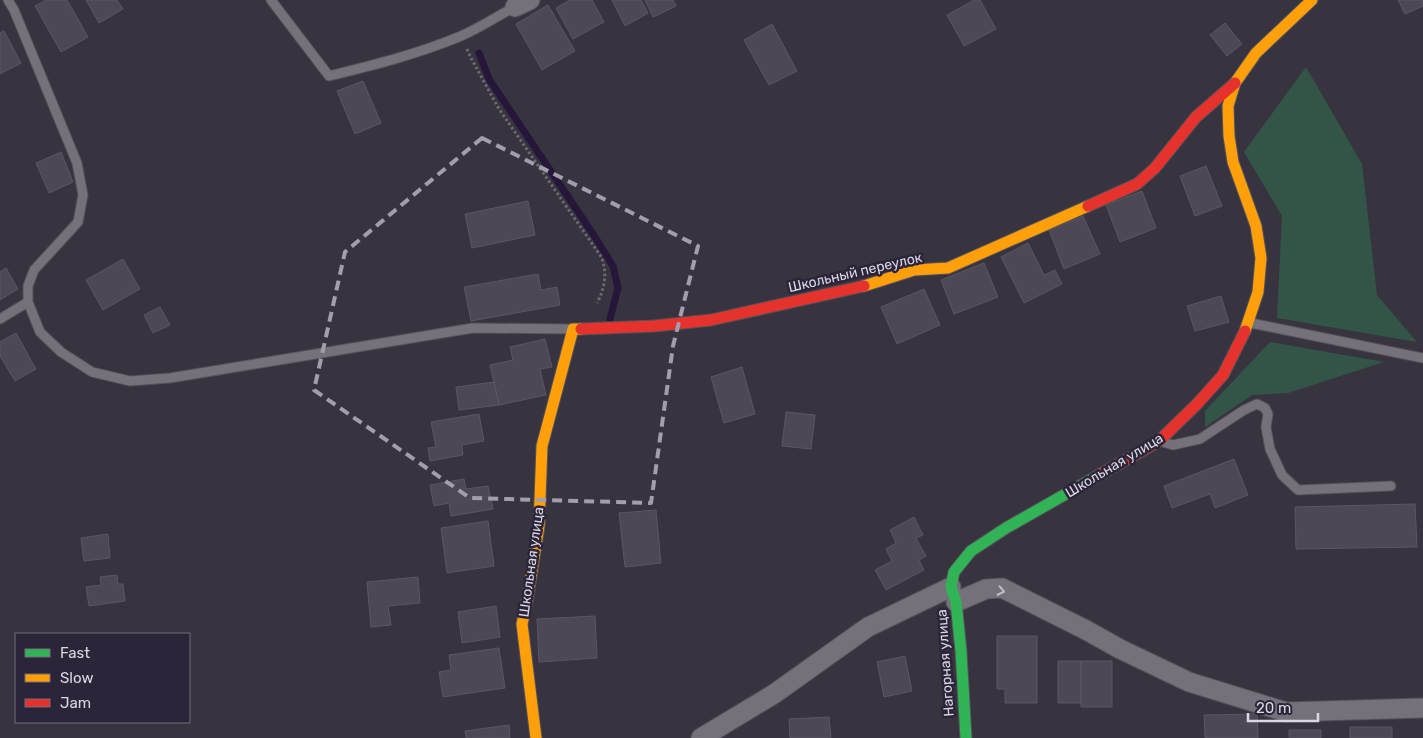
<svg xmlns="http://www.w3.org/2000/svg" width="1423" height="738" viewBox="0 0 1423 738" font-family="Rubik,sans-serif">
	<rect width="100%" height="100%" fill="#37343f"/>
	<!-- green -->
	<path fill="#335548" d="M 1306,67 L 1362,164 L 1377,295 L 1417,342 L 1277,318 L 1282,216 L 1244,152 Z
		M 1270,342 L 1384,362 L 1288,393 L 1252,395 L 1205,427 L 1205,411 Z"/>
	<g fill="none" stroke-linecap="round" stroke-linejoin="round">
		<!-- stream -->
		<path stroke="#25163a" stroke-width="7" d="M 479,53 L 489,79 L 595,237 L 613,266 L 618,288 L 610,319"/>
	</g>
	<!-- building -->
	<path fill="#4d4856" stroke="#5a5761" d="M 46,0 L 67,0 L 88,37 L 61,52 L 35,6 Z
		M 86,0 L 117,0 L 123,9 L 99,23 Z
		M 570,0 L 592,0 L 604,22 L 573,39 L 556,8 Z
		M 612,0 L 641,0 L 648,13 L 625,26 Z
		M 645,0 L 673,0 L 676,6 L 653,17 Z
		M 974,0 L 980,0 L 996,29 L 964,46 L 947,15 Z
		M 1398,0 L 1423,0 L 1423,6 L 1405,14 Z
		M 548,5 L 575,51 L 542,70 L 516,24 Z
		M 1225,23 L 1242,44 L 1227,56 L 1210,35 Z
		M 772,24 L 797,71 L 769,85 L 744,40 Z
		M 4,31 L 21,63 L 0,74 L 0,33 Z
		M 363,81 L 381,123 L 355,134 L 337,91 Z
		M 61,152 L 73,182 L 49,193 L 36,163 Z
		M 1206,166 L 1222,206 L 1195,216 L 1180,176 Z
		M 1142,191 L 1156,228 L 1120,242 L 1106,205 Z
		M 528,201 L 535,235 L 472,248 L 465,214 Z
		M 1083,216 L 1100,254 L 1064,269 L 1049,230 Z
		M 1028,243 L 1044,275 L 1055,270 L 1062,284 L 1024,303 L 1001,257 Z
		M 123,259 L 140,289 L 103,310 L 86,280 Z
		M 984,263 L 998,297 L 954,314 L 941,280 Z
		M 6,268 L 18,289 L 0,300 L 0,272 Z
		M 538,274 L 541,290 L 557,287 L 560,305 L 471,321 L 464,287 Z
		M 924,289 L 940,325 L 897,344 L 881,307 Z
		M 1221,296 L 1229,322 L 1195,331 L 1187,306 Z
		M 160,307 L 170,325 L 153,333 L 144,315 Z
		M 16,333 L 36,369 L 15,381 L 0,356 L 0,342 Z
		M 545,339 L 552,367 L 540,369 L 546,395 L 499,405 L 490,365 L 513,360 L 510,347 Z
		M 742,367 L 755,414 L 724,423 L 711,377 Z
		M 494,382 L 499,405 L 459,410 L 456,387 Z
		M 786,412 L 815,415 L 811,449 L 782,446 Z
		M 479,414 L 484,441 L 462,445 L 463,455 L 430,461 L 428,448 L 436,447 L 431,422 Z
		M 1234,459 L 1248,495 L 1215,508 L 1210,494 L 1172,508 L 1164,486 Z
		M 464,479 L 466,489 L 488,486 L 493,509 L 451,516 L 449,503 L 434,506 L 430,485 Z
		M 1415,504 L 1417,547 L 1296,549 L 1295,507 Z
		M 656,510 L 661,563 L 625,567 L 619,513 Z
		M 914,517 L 923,535 L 916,538 L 926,556 L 919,560 L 924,570 L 886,590 L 875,570 L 892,561 L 886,549 L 896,543 L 890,530 Z
		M 488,521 L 494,566 L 447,573 L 441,528 Z
		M 108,534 L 110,558 L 84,561 L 81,538 Z
		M 117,575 L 118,584 L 123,584 L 125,601 L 89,606 L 86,587 L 101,585 L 100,577 Z
		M 418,577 L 420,603 L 388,606 L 391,625 L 371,627 L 367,582 Z
		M 496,606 L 500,637 L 462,643 L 458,612 Z
		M 595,616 L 597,658 L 539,662 L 537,619 Z
		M 997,636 L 1037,636 L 1037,703 L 1005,703 L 1005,689 L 997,689 Z
		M 499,648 L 505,688 L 443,697 L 439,672 L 451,670 L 449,655 Z
		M 905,656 L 912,691 L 884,697 L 877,662 Z
		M 1058,661 L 1081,661 L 1081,703 L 1058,703 Z
		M 1081,661 L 1112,661 L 1112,707 L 1081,707 Z
		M 1257,714 L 1258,738 L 1205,738 L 1204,715 Z
		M 829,717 L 831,738 L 790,738 L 789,719 Z
		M 509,725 L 510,738 L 466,738 L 465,731 Z
		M 1350,727 L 1392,727 L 1392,738 L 1350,738 Z
		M 1289,730 L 1321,730 L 1321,738 L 1289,738 Z"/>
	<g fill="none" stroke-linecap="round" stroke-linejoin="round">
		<!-- lane casing -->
		<g stroke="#54515b" stroke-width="11">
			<path id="lane" d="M 8,0 L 14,10 L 77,163 L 83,195 L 78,222 L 34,270 L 28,286 L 28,302 L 40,332 L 61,352 L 92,372 L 130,381 L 170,378 L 473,328 L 570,329
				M 271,0 L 329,76 C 374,65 418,54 461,36 C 480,28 497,16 515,7
				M 0,319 L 28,302
				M 1251,323 L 1423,358
				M 1163,442 L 1173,445 L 1200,439 L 1244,410 L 1257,404 L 1265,408 L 1268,414 L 1266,427 L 1270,449 L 1282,475 L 1298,490 L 1391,486"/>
		</g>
		<!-- street casing -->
		<g stroke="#54515b" stroke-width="21">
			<path id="street" d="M 515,7 L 530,0
				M 956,602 L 986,589 L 1002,588 L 1086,630 L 1120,649 L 1189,682 L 1286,712 L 1423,708
				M 701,738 L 774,694 L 868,627 L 951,587"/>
		</g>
		<!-- fast casing -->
		<g stroke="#54515b" stroke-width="13">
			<path id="fast" d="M 966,738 L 961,651 L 956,602 L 951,587 L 954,572 L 971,551 L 1006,528 L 1101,474"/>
		</g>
		<!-- slow casing -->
		<g stroke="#54515b" stroke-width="13">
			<path id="slow" d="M 864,286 L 914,270 L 948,268 L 1088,206
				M 1245,331 L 1258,292 L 1261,258 L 1256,226 L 1233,162 L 1229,136 L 1228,106 L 1235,83 L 1256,53 L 1312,0
				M 536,738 L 522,624 L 527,602 L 539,526 L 542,446 L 573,329 L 581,329"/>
		</g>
		<!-- jam casing -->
		<g stroke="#54515b" stroke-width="13">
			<path id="jam" d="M 1088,206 L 1137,184 L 1155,168 L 1196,117 L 1235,83
				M 581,329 L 654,326 L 711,320 L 864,286
				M 1101,474 L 1159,441 L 1197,404 L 1223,375 L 1245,331"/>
		</g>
		<!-- path -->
		<path stroke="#6d6a72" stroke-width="3" stroke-dasharray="2.5 2.5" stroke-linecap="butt" d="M 467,49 L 471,58 L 499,109 L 602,258 C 607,274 605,288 597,303"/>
		<!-- lane -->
		<use href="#lane" stroke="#74717a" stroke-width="9"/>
		<!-- street -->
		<use href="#street" stroke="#74717a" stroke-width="19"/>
		<!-- fast -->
		<use href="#fast" stroke="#30b455" stroke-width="11"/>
		<!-- slow -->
		<use href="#slow" stroke="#ff9f0a" stroke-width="11"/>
		<!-- jam -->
		<use href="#jam" stroke="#e5322d" stroke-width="11"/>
	</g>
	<!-- one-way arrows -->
	<defs><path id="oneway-chevron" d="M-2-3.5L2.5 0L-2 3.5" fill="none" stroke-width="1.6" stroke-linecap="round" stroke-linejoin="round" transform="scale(1.25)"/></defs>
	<use stroke="#c1beca" href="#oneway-chevron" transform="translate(1001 591) rotate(12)"/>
	<!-- marked area -->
	<path fill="none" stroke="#a29eaa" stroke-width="4" stroke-dasharray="10 6" stroke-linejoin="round" d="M 482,138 L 698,246 L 673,346 L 651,503 L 470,498 L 314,390 L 345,252 Z"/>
	<g text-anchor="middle" stroke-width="5" stroke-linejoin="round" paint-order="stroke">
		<!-- street labels -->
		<g font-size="14" fill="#dbd7e4" stroke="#2c2539">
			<text transform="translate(855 272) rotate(-13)" y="5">Школьный переулок</text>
			<text transform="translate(1114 465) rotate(-31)" y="5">Школьная улица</text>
			<text transform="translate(531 562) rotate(-82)" y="5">Школьная улица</text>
			<text transform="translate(945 663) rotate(-94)" y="5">Нагорная улица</text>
		</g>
	</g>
	<!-- legend -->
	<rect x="15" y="633" width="175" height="90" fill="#2c2539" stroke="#726c7d"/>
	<rect x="25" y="649" width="25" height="8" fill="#30b455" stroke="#726c7d"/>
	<text x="60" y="658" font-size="15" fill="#dbd7e4">Fast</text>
	<rect x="25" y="674" width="25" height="8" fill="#ff9f0a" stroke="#726c7d"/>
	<text x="60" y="683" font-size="15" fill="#dbd7e4">Slow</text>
	<rect x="25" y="699" width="25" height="8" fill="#e5322d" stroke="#726c7d"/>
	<text x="60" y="708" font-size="15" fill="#dbd7e4">Jam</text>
	<!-- scale -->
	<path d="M1248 713v8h70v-8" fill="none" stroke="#dbd7e4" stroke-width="2.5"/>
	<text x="1256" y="713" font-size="15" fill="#dbd7e4" stroke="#2c2539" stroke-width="4" paint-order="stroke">20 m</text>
</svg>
